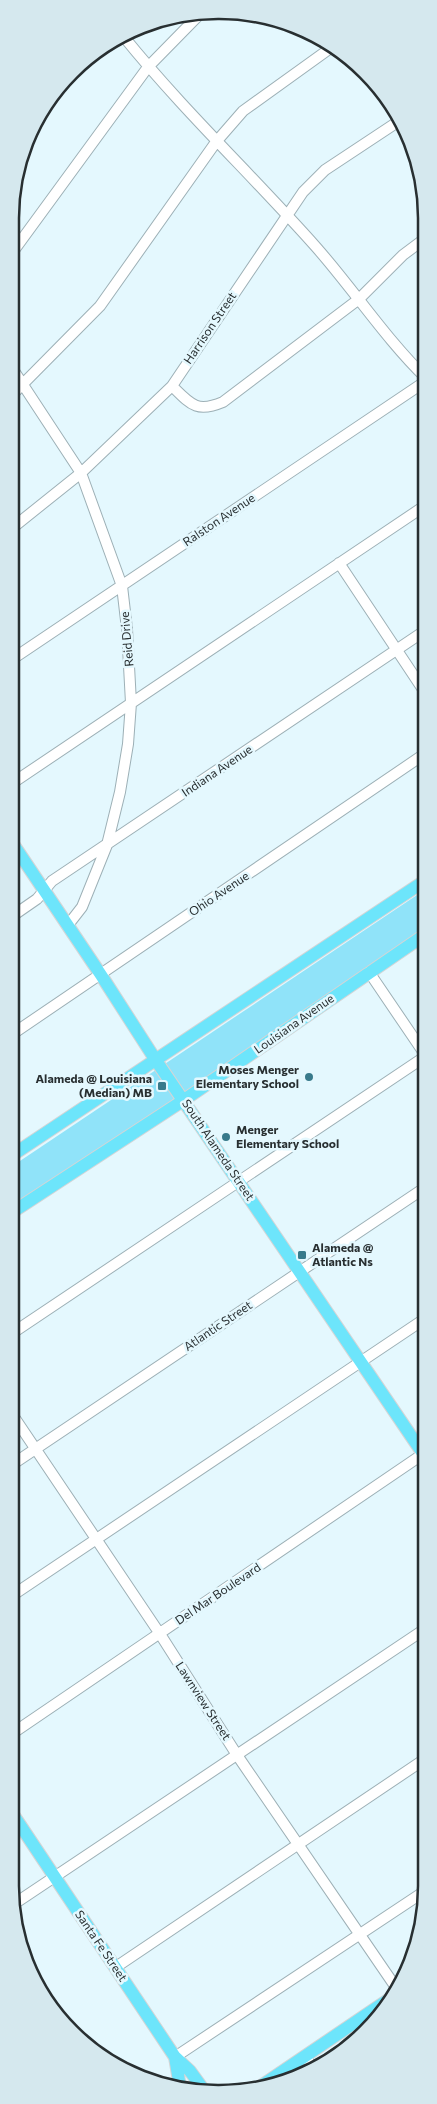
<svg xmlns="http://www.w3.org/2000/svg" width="437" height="2104" viewBox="0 0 437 2104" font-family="Commissioner,sans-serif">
	<rect width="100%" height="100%" fill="#e4f8fe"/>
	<!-- green -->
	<path fill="#90e3f9" d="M 426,889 L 426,930 L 11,1208 L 11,1167 Z"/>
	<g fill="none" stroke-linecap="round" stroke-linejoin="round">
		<!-- minor casing -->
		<g stroke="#9db0b6" stroke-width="12">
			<path id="minor" d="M 124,37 C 184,111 253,176 316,247 C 354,290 385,338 426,378
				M 12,253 L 148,67 L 199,15
				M 12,368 L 81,473 L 122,586 L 127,629 L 131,703 L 128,744 L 120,792 L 107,845 L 82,907 L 68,925
				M 172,386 C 191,405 197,413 223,402 L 359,299 L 403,255 L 427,237
				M 12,395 L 100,306 L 216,142 L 243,111 L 332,47
				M 11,529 L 81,473 L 172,386 L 303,192 L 325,170 L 399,121
				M 339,563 L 426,694
				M 11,660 L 426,381
				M 11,784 L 426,505
				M 11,917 L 37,899 L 52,881 L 426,630
				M 369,972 L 426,1056
				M 11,1035 L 426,753
				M 11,1334 L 426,1056
				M 10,1411 L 160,1634 L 237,1755 L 397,1989
				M 10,1466 L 426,1187
				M 10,1597 L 426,1318
				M 10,1735 L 426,1452
				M 14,1904 L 425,1629
				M 116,1967 L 425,1759
				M 305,2056 L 312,2067
				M 175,2057 L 425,1891"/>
		</g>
		<!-- major casing -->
		<g stroke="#d4d5d6" stroke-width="14">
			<path id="major" d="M 11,841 L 101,975 L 155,1059 L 426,1458
				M 11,1156 L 426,880
				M 11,1213 L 184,1100 L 426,934
				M 10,1810 L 175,2057 L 180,2087
				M 175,2057 L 190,2071 L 206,2093
				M 261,2086 L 388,2000"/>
		</g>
		<!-- minor -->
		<use href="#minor" stroke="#fff" stroke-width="10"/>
		<!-- major -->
		<use href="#major" stroke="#6de5fb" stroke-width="12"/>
	</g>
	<!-- markers -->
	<g fill="#387a8b" stroke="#e4f8fe" stroke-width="2">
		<circle cx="309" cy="1077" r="5"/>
		<rect x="157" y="1081" width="10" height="10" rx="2.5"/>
		<circle cx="226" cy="1137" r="5"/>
		<rect x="297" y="1250" width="10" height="10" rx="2.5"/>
	</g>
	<g text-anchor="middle" stroke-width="5" stroke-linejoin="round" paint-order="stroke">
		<!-- street labels -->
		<g font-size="12" fill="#282f31" stroke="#e4f8fe">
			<text transform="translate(210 328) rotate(-56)" y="4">Harrison Street</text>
			<text transform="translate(219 520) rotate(-34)" y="4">Ralston Avenue</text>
			<text transform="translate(127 639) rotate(-95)" y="4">Reid Drive</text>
			<text transform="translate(217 771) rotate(-34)" y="4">Indiana Avenue</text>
			<text transform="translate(219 894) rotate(-34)" y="4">Ohio Avenue</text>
			<text transform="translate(294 1024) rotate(-35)" y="4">Louisiana Avenue</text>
			<text transform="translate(218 1150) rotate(56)" y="4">South Alameda Street</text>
			<text transform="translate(218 1326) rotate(-34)" y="4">Atlantic Street</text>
			<text transform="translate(218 1594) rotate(-34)" y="4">Del Mar Boulevard</text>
			<text transform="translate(203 1701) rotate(57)" y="4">Lawnview Street</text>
			<text transform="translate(101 1946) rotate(56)" y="4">Santa Fe Street</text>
		</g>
		<!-- poi labels -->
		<g font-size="12" font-weight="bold" fill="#282f31" stroke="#e4f8fe" text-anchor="end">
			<text x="299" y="1074">Moses Menger<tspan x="299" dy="14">Elementary School</tspan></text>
			<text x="152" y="1083">Alameda @ Louisiana<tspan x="152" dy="14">(Median) MB</tspan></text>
			<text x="236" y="1134" text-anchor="start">Menger<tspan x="236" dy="14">Elementary School</tspan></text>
			<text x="312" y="1252" text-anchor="start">Alameda @<tspan x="312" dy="14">Atlantic Ns</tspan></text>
		</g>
	</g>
	<!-- crop -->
	<path d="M0 0H437V2104H0ZM218 19H219A199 199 0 0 1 418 218V1886A199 199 0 0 1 219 2085H218A199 199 0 0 1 19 1886V218A199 199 0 0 1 218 19Z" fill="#d5e8ee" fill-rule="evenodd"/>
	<path fill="none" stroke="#282f31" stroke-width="2.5" d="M218 19H219A199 199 0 0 1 418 218V1886A199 199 0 0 1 219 2085H218A199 199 0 0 1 19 1886V218A199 199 0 0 1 218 19Z"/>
</svg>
